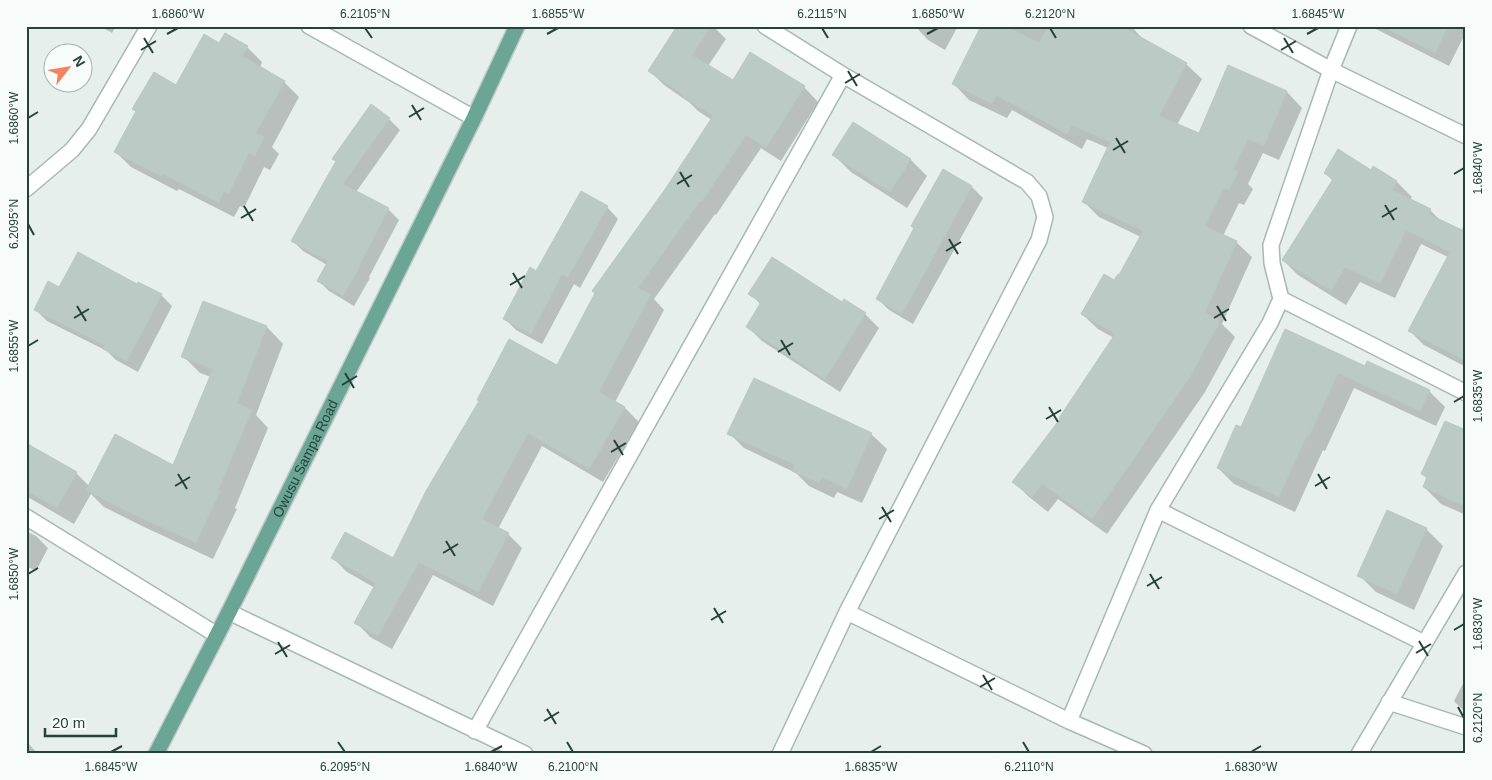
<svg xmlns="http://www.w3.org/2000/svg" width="1492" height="780" viewBox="0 0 1492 780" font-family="Arial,sans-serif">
	<rect width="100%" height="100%" fill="#e6efeb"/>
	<!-- shadow -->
	<path fill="#0003" d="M 100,26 L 116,26 L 112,33 Z
		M 679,26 L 713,26 L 726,39 L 708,66 L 733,82 L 804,87 L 818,102 L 781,161 L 761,148 L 716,215 L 715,214 L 654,299 L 664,310 L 615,402 L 625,408 L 639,422 L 603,482 L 542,446 L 498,529 L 508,534 L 522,548 L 493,606 L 433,575 L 392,649 L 370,637 L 356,622 L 375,588 L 347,572 L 333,558 L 393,559 L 558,367 L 667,189 L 712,120 L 698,111 L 690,103 L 664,85 L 650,71 Z
		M 915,26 L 958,26 L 945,50 L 928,40 Z
		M 983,26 L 1131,26 L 1141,37 L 1140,38 L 1186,64 L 1202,79 L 1177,125 L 1199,134 L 1229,67 L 1287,92 L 1302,108 L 1279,160 L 1263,153 L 1248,184 L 1253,189 L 1244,205 L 1239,203 L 1223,236 L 1236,242 L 1252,257 L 1222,324 L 1235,337 L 1205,392 L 1107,534 L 1058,499 L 1048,512 L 1029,497 L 1014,482 L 1062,419 L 1114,338 L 1098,329 L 1082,314 L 1119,277 L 1141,237 L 1099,217 L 1083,201 L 1108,148 L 1087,139 L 1082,149 L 1012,110 L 1007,118 L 969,100 L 954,84 Z
		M 1331,26 L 1343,26 L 1341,31 Z
		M 1370,26 L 1466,26 L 1466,32 L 1449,66 Z
		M 220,45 L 247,47 L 262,62 L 260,68 L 284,82 L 299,97 L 272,147 L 279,154 L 270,170 L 264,167 L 244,208 L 240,206 L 234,217 L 179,189 L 177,191 L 131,167 L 116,152 L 137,112 L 133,109 L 176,86 Z
		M 389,119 L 400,130 L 356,192 L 388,209 L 399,220 L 369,277 L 370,278 L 354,306 L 329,291 L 318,280 L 327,265 L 303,251 L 293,241 L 337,162 L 334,159 Z
		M 834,155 L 910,159 L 927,176 L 907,208 L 851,172 Z
		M 1373,168 L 1397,182 L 1412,197 L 1410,200 L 1430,210 L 1443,223 L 1466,234 L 1466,367 L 1424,345 L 1409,330 L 1448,257 L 1421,244 L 1395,298 L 1360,282 L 1346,305 L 1298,275 L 1283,260 L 1333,181 L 1325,173 L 1372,171 Z
		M 972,187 L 983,198 L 913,324 L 889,310 L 878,299 Z
		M 607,207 L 618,219 L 580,288 L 574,284 L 542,344 L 516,330 L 505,319 L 537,272 Z
		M 60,288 L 161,295 L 172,306 L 138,372 L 116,360 L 107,351 L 47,321 L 36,310 Z
		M 750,293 L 843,304 L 865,314 L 879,328 L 840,392 L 762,341 L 748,327 L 761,305 Z
		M 204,303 L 267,327 L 283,344 L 256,415 L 268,428 L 235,508 L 237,509 L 213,559 L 142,526 L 104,507 L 91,494 L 74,524 L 26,496 L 26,445 L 76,473 L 89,486 L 173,467 L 211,377 L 200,373 L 183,356 Z
		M 1286,331 L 1366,367 L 1429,391 L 1445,407 L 1436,426 L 1354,388 L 1325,451 L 1323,450 L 1295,512 L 1234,484 L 1218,468 L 1241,428 Z
		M 1466,432 L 1466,515 L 1441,504 L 1424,487 L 1428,479 L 1423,474 Z
		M 729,433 L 871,434 L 887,449 L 862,503 L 837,492 L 834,498 L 809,486 L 796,473 L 744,448 Z
		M 1426,529 L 1443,546 L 1414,610 L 1376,592 L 1359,575 Z
		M 26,531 L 36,536 L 48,548 L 36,571 L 26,566 Z
		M 1466,678 L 1466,713 L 1454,701 Z
		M 26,741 L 38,754 L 26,754 Z"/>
	<!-- building -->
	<path fill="#bbcac4" stroke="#b8c9c2" d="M 677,26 L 711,26 L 692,55 L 733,80 L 750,52 L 805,86 L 766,148 L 746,135 L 702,201 L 700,201 L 638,288 L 651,294 L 599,392 L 625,407 L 589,469 L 528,433 L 482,519 L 509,533 L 478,592 L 419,562 L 378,636 L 354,623 L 376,583 L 331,558 L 345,532 L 393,558 L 426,491 L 479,401 L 477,400 L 509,339 L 557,365 L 595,293 L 592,291 L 666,188 L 713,116 L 683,97 L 684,95 L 648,71 Z
		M 981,26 L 1006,26 L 1039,43 L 1048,26 L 1121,26 L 1187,63 L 1159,116 L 1199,133 L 1228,65 L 1287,91 L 1264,146 L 1248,139 L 1233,169 L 1238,172 L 1229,190 L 1224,188 L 1205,226 L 1237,241 L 1205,312 L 1220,321 L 1190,377 L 1092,519 L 1042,484 L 1032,497 L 1012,482 L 1060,419 L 1059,418 L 1115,334 L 1081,314 L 1104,274 L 1114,280 L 1118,274 L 1119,275 L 1143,231 L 1082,202 L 1110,142 L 1072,125 L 1067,134 L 996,95 L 992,104 L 952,84 Z
		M 1382,26 L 1448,26 L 1435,53 Z
		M 225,33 L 248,46 L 242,56 L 285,81 L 256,133 L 264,137 L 255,156 L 249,153 L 228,194 L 224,191 L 219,203 L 163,174 L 162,177 L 114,152 L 136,111 L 132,109 L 154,72 L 176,85 L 204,34 L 219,43 Z
		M 371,104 L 390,118 L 343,184 L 389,208 L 359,266 L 360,266 L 343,296 L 317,281 L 328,261 L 291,241 L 336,161 L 332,159 Z
		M 853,122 L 911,159 L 890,192 L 832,155 Z
		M 1338,149 L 1371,170 L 1373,166 L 1397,181 L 1392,190 L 1431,209 L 1428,214 L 1462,230 L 1466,222 L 1466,361 L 1408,331 L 1450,252 L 1406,230 L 1380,284 L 1345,267 L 1331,291 L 1282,260 L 1333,179 L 1324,173 Z
		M 943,169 L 972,186 L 902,314 L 876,299 L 914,228 L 911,226 Z
		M 581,191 L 608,206 L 568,277 L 562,274 L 531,334 L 503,319 L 530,267 L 536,271 Z
		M 78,252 L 137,284 L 138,282 L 162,294 L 127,361 L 103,349 L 105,345 L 34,310 L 48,281 L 59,287 Z
		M 772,257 L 842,302 L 844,299 L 866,313 L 825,379 L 746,327 L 761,302 L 748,294 Z
		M 203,301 L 267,326 L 237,403 L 252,410 L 218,490 L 220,491 L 196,543 L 124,510 L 86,490 L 115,434 L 173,465 L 213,369 L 181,357 Z
		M 1285,329 L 1365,366 L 1367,361 L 1430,390 L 1420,411 L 1338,373 L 1309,436 L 1307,435 L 1279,497 L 1217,468 L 1236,425 L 1241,427 Z
		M 754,378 L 872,433 L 847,489 L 822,477 L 819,483 L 792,471 L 795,465 L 727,434 Z
		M 1445,421 L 1466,430 L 1466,507 L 1423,487 L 1427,477 L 1421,474 Z
		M 26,443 L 77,472 L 57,508 L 26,490 Z
		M 1387,510 L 1427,528 L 1397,594 L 1357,576 Z"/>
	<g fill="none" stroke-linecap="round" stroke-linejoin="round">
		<!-- minor casing -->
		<g stroke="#a8b8b2" stroke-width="18">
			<path id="minor" d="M 309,26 L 474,118
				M 765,26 L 843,75 L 1027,182 L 1039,196 L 1045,217 L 1039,240 L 847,612 L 780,754
				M 1251,26 L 1331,70 L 1466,136
				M 26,189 L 72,150 L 89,129 L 149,26
				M 1281,299 L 1466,393
				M 1158,510 L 1424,643
				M 26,517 L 217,635
				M 229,612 L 525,754
				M 847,612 L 1069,721 L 1144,754
				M 1389,702 L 1466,727
				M 1069,721 L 1158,510 L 1270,323 L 1281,299 L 1272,263 L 1271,245 L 1331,70 L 1349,26
				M 475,731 L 843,75
				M 1359,754 L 1466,573"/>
		</g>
		<!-- primary casing -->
		<g stroke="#c2cac8" stroke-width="18">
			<g id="primary">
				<path id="s1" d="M 156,754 L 229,612 L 474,118 L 517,26"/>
			</g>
		</g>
		<!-- minor -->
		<use href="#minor" stroke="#fff" stroke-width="15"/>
		<!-- primary -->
		<use href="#primary" stroke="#6aa596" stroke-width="15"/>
	</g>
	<!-- ticks -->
	<path fill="none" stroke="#24423a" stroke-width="2" d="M 365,28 L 372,38M 822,28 L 828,38M 1050,28 L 1056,38M 167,34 L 178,28M 547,34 L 558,28M 927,34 L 938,28M 1307,34 L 1318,28M 144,38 L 153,53M 1284,38 L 1293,53M 141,50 L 156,41M 1281,50 L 1296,41M 848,71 L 857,86M 845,83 L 860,74M 412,105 L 421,120M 409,117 L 424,108M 28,118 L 38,112M 1116,138 L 1125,153M 1113,150 L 1128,141M 680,172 L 689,187M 1454,174 L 1464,168M 677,184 L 692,175M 1385,205 L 1394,220M 244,206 L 253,221M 1382,217 L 1397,208M 241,218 L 256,209M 28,224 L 34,235M 949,239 L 958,254M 946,251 L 961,242M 513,273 L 522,288M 510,285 L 525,276M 77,306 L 86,321M 1217,306 L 1226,321M 74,318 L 89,309M 1214,318 L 1229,309M 781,340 L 790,355M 28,346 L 38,340M 778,352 L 793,343M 345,373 L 354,388M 342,385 L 357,376M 1454,402 L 1464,396M 1049,407 L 1058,422M 1046,419 L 1061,410M 614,440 L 623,455M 611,452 L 626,443M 178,474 L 187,489M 1318,474 L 1327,489M 175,486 L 190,477M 1315,486 L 1330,477M 882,507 L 891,522M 879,519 L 894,510M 446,541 L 455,556M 443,553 L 458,544M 28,574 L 38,568M 1150,574 L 1159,589M 1147,586 L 1162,577M 714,608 L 723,623M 711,620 L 726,611M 1454,630 L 1464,624M 1419,641 L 1428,656M 278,642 L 287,657M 1416,653 L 1431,644M 275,654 L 290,645M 983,675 L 992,690M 980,687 L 995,678M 1458,707 L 1464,718M 547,709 L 556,724M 544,721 L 559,712M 338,742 L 345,752M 567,742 L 573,752M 1023,742 L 1029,752M 111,752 L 122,746M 491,752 L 502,746M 871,752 L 881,746M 1251,752 L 1261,746"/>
	<g text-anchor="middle" stroke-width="4.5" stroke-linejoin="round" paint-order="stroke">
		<!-- street labels -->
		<g font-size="14" fill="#24423a" stroke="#f7fbf9">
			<text dy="5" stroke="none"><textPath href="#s1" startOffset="331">Owusu Sampa Road</textPath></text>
		</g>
	</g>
	<!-- border -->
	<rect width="1492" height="780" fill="none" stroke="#f7fbf9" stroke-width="55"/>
	<!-- north arrow -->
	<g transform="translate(68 68) rotate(59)"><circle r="24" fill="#f7fbf9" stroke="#a3b1ad"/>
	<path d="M0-4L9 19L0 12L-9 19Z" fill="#f4845f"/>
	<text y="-8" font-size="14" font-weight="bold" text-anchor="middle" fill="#24423a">N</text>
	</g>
	<!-- scale -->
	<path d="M45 728v8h71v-8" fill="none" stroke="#24423a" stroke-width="2.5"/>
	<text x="52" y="728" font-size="15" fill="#24423a" stroke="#f7fbf9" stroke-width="4" paint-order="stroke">20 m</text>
	<rect x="28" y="28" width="1436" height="724" fill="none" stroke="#24423a" stroke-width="2"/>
	<g font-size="12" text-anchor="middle" fill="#24423a">
		<text x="178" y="18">1.6860°W</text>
		<text x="365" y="18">6.2105°N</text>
		<text x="558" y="18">1.6855°W</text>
		<text x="822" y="18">6.2115°N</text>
		<text x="938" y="18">1.6850°W</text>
		<text x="1050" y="18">6.2120°N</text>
		<text x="1318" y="18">1.6845°W</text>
		<text transform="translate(14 118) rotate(-90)" y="4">1.6860°W</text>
		<text transform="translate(1478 168) rotate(-90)" y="4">1.6840°W</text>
		<text transform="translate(14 224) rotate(-90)" y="4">6.2095°N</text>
		<text transform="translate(14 346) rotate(-90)" y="4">1.6855°W</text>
		<text transform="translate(1478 396) rotate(-90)" y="4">1.6835°W</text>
		<text transform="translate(14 574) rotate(-90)" y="4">1.6850°W</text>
		<text transform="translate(1478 624) rotate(-90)" y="4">1.6830°W</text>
		<text transform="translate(1478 718) rotate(-90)" y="4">6.2120°N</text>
		<text x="111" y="771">1.6845°W</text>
		<text x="345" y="771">6.2095°N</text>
		<text x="491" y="771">1.6840°W</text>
		<text x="573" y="771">6.2100°N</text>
		<text x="871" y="771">1.6835°W</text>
		<text x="1029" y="771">6.2110°N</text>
		<text x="1251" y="771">1.6830°W</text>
	</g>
</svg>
